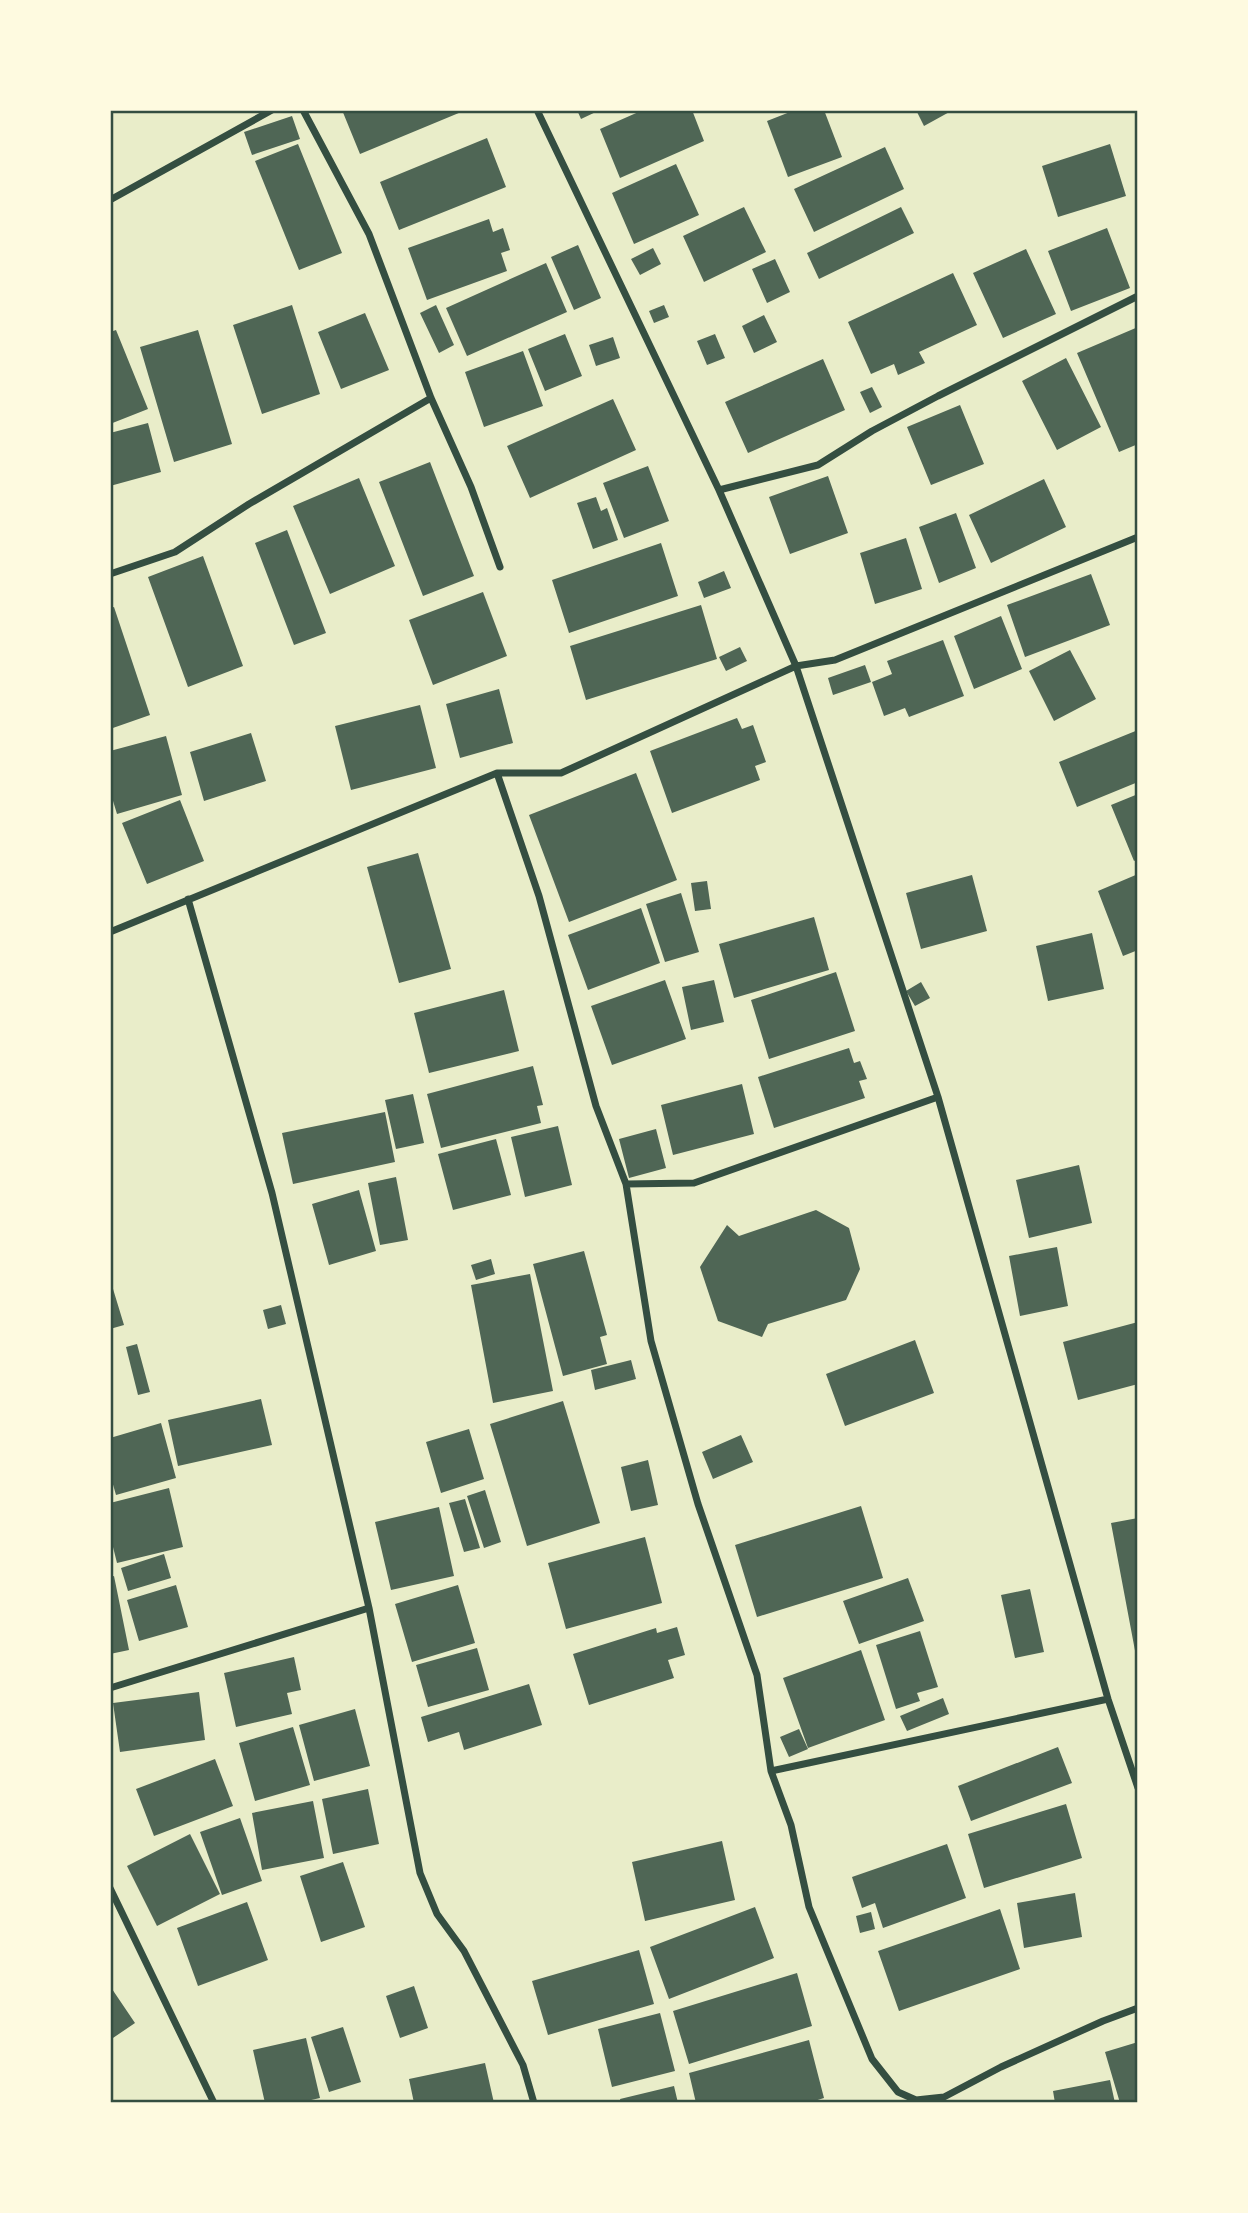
<svg xmlns="http://www.w3.org/2000/svg" width="1248" height="2213" viewBox="0 0 1248 2213" font-family="'Fira Sans',sans-serif">
	<rect width="100%" height="100%" fill="#e9edc9"/>
	<!-- building -->
	<path fill="#4f6655" d="M 342,110 L 466,110 L 360,154 Z
		M 577,110 L 600,110 L 581,119 Z
		M 643,110 L 692,110 L 704,141 L 620,178 L 600,129 Z
		M 795,110 L 824,110 L 842,157 L 788,177 L 767,121 Z
		M 916,110 L 953,110 L 924,126 Z
		M 292,116 L 300,139 L 252,155 L 244,132 Z
		M 487,138 L 506,187 L 399,230 L 380,182 Z
		M 298,144 L 342,253 L 299,270 L 255,161 Z
		M 1110,144 L 1126,196 L 1058,217 L 1042,166 Z
		M 885,147 L 904,189 L 814,232 L 794,189 Z
		M 676,164 L 699,215 L 634,244 L 612,193 Z
		M 744,207 L 766,252 L 704,282 L 683,236 Z
		M 901,207 L 914,233 L 819,279 L 807,253 Z
		M 489,219 L 493,232 L 503,228 L 510,250 L 501,253 L 507,271 L 427,300 L 408,248 Z
		M 1107,228 L 1130,288 L 1071,311 L 1048,251 Z
		M 578,245 L 601,298 L 574,310 L 551,257 Z
		M 653,248 L 661,264 L 640,275 L 631,259 Z
		M 1026,249 L 1056,314 L 1003,338 L 973,273 Z
		M 775,259 L 790,292 L 767,303 L 752,269 Z
		M 546,263 L 567,312 L 467,356 L 446,308 Z
		M 953,273 L 977,325 L 919,352 L 925,363 L 898,375 L 894,364 L 871,374 L 848,322 Z
		M 292,305 L 320,394 L 262,414 L 233,325 Z
		M 436,305 L 454,345 L 439,353 L 420,313 Z
		M 664,305 L 669,317 L 654,323 L 649,311 Z
		M 365,313 L 389,370 L 341,389 L 318,332 Z
		M 764,315 L 777,342 L 754,353 L 742,326 Z
		M 1138,327 L 1138,444 L 1119,452 L 1077,353 Z
		M 116,330 L 148,409 L 110,424 L 110,332 Z
		M 198,330 L 232,444 L 174,462 L 140,347 Z
		M 565,334 L 582,376 L 545,391 L 528,349 Z
		M 715,334 L 725,358 L 707,365 L 697,341 Z
		M 613,337 L 620,358 L 596,366 L 589,345 Z
		M 523,351 L 543,406 L 484,427 L 465,372 Z
		M 1066,358 L 1101,427 L 1057,450 L 1022,381 Z
		M 823,359 L 845,410 L 748,453 L 725,402 Z
		M 872,387 L 882,407 L 870,413 L 860,392 Z
		M 613,399 L 636,450 L 530,498 L 507,446 Z
		M 960,405 L 984,464 L 931,485 L 907,427 Z
		M 148,423 L 161,472 L 110,486 L 110,433 Z
		M 430,462 L 474,576 L 423,596 L 379,482 Z
		M 648,466 L 669,521 L 624,538 L 603,483 Z
		M 828,476 L 848,533 L 790,554 L 769,497 Z
		M 359,478 L 395,566 L 330,594 L 293,506 Z
		M 1044,479 L 1066,527 L 991,563 L 969,515 Z
		M 596,497 L 601,511 L 607,508 L 618,540 L 593,549 L 577,503 Z
		M 956,513 L 976,568 L 939,583 L 919,527 Z
		M 287,530 L 326,633 L 294,645 L 255,543 Z
		M 906,538 L 922,589 L 875,604 L 860,553 Z
		M 661,543 L 678,596 L 569,633 L 552,580 Z
		M 203,556 L 243,666 L 188,687 L 148,577 Z
		M 724,571 L 731,588 L 704,598 L 698,582 Z
		M 1091,574 L 1110,625 L 1025,657 L 1007,605 Z
		M 483,592 L 507,656 L 433,685 L 409,620 Z
		M 701,605 L 717,659 L 586,700 L 570,646 Z
		M 114,607 L 150,715 L 110,729 L 110,608 Z
		M 1001,616 L 1022,669 L 974,689 L 954,636 Z
		M 943,640 L 964,696 L 909,717 L 905,708 L 884,716 L 872,682 L 892,674 L 887,661 Z
		M 740,647 L 747,661 L 726,671 L 719,657 Z
		M 1070,650 L 1096,699 L 1054,721 L 1029,671 Z
		M 865,665 L 871,682 L 833,695 L 828,678 Z
		M 499,689 L 513,743 L 460,758 L 446,704 Z
		M 420,705 L 436,768 L 351,790 L 335,726 Z
		M 737,718 L 742,729 L 753,725 L 766,762 L 755,766 L 760,780 L 672,813 L 650,751 Z
		M 1138,730 L 1138,782 L 1077,807 L 1059,762 Z
		M 251,733 L 266,781 L 204,801 L 190,752 Z
		M 166,736 L 182,795 L 117,814 L 110,791 L 110,751 Z
		M 636,773 L 677,880 L 569,922 L 529,815 Z
		M 1138,794 L 1138,859 L 1134,861 L 1111,805 Z
		M 180,800 L 204,861 L 147,884 L 122,823 Z
		M 418,853 L 451,969 L 399,983 L 367,867 Z
		M 1138,874 L 1138,950 L 1123,956 L 1098,891 Z
		M 972,875 L 987,931 L 921,949 L 906,893 Z
		M 707,881 L 711,909 L 695,911 L 691,883 Z
		M 681,893 L 699,952 L 665,962 L 646,904 Z
		M 641,908 L 660,963 L 588,990 L 568,935 Z
		M 814,917 L 829,970 L 734,998 L 719,944 Z
		M 1092,933 L 1104,989 L 1048,1001 L 1036,946 Z
		M 836,972 L 855,1031 L 769,1059 L 751,1000 Z
		M 665,980 L 686,1039 L 612,1065 L 591,1006 Z
		M 714,980 L 724,1022 L 691,1030 L 682,987 Z
		M 921,982 L 930,998 L 915,1006 L 906,991 Z
		M 504,990 L 519,1051 L 429,1073 L 414,1013 Z
		M 849,1048 L 854,1063 L 860,1061 L 867,1079 L 859,1081 L 865,1098 L 774,1128 L 758,1077 Z
		M 533,1066 L 543,1105 L 537,1106 L 541,1123 L 441,1148 L 427,1094 Z
		M 742,1084 L 754,1134 L 673,1155 L 661,1105 Z
		M 413,1094 L 424,1143 L 396,1149 L 385,1100 Z
		M 385,1112 L 395,1162 L 293,1184 L 282,1133 Z
		M 558,1126 L 572,1185 L 525,1197 L 511,1137 Z
		M 656,1129 L 666,1168 L 629,1178 L 619,1139 Z
		M 496,1139 L 511,1195 L 453,1210 L 438,1154 Z
		M 1079,1165 L 1092,1223 L 1029,1238 L 1016,1180 Z
		M 396,1177 L 408,1240 L 380,1245 L 368,1183 Z
		M 359,1190 L 376,1251 L 329,1265 L 312,1204 Z
		M 816,1210 L 849,1228 L 860,1269 L 846,1300 L 768,1324 L 762,1337 L 718,1321 L 700,1267 L 727,1225 L 739,1236 Z
		M 1057,1247 L 1068,1306 L 1020,1316 L 1009,1256 Z
		M 584,1251 L 607,1335 L 600,1337 L 607,1364 L 563,1376 L 533,1264 Z
		M 491,1259 L 495,1274 L 476,1280 L 471,1265 Z
		M 530,1274 L 553,1391 L 493,1403 L 471,1285 Z
		M 110,1279 L 124,1325 L 110,1329 Z
		M 281,1305 L 286,1324 L 268,1329 L 263,1310 Z
		M 1138,1322 L 1138,1384 L 1078,1400 L 1063,1342 Z
		M 915,1340 L 934,1393 L 845,1426 L 826,1374 Z
		M 137,1344 L 150,1392 L 138,1395 L 126,1347 Z
		M 631,1360 L 636,1379 L 595,1390 L 591,1370 Z
		M 261,1399 L 272,1445 L 178,1466 L 168,1420 Z
		M 563,1401 L 600,1523 L 527,1546 L 490,1424 Z
		M 161,1423 L 176,1478 L 116,1495 L 110,1474 L 110,1438 Z
		M 469,1429 L 484,1479 L 441,1493 L 426,1442 Z
		M 741,1435 L 753,1462 L 713,1479 L 702,1452 Z
		M 648,1460 L 658,1505 L 631,1511 L 621,1467 Z
		M 169,1488 L 183,1547 L 117,1563 L 110,1535 L 110,1503 Z
		M 485,1490 L 501,1542 L 484,1548 L 467,1496 Z
		M 465,1499 L 480,1548 L 464,1552 L 449,1503 Z
		M 861,1506 L 883,1578 L 757,1617 L 735,1545 Z
		M 439,1507 L 454,1576 L 391,1590 L 375,1522 Z
		M 1138,1518 L 1138,1656 L 1136,1656 L 1111,1523 Z
		M 645,1537 L 662,1603 L 566,1629 L 548,1563 Z
		M 164,1554 L 171,1578 L 128,1591 L 121,1568 Z
		M 114,1576 L 129,1650 L 110,1654 L 110,1577 Z
		M 908,1578 L 924,1621 L 859,1644 L 843,1601 Z
		M 176,1585 L 188,1627 L 139,1641 L 127,1600 Z
		M 458,1585 L 475,1643 L 412,1662 L 395,1604 Z
		M 1030,1589 L 1044,1652 L 1015,1658 L 1001,1595 Z
		M 677,1627 L 685,1655 L 668,1660 L 674,1678 L 589,1705 L 573,1654 L 656,1628 L 657,1633 Z
		M 920,1631 L 938,1687 L 917,1693 L 920,1701 L 896,1709 L 876,1645 Z
		M 477,1648 L 489,1690 L 428,1707 L 416,1665 Z
		M 861,1650 L 885,1720 L 808,1748 L 783,1678 Z
		M 294,1657 L 301,1690 L 287,1693 L 292,1714 L 236,1727 L 224,1673 Z
		M 529,1684 L 542,1725 L 464,1750 L 459,1732 L 428,1742 L 421,1717 Z
		M 199,1692 L 205,1740 L 120,1752 L 113,1703 Z
		M 943,1698 L 949,1714 L 907,1731 L 900,1716 Z
		M 355,1709 L 370,1766 L 314,1781 L 299,1725 Z
		M 293,1727 L 310,1785 L 255,1801 L 239,1743 Z
		M 799,1729 L 808,1749 L 789,1757 L 780,1737 Z
		M 1058,1747 L 1072,1783 L 971,1821 L 958,1786 Z
		M 215,1759 L 233,1806 L 154,1836 L 136,1789 Z
		M 368,1789 L 379,1844 L 333,1854 L 322,1799 Z
		M 313,1801 L 324,1858 L 262,1870 L 252,1813 Z
		M 1066,1804 L 1082,1858 L 984,1888 L 968,1834 Z
		M 240,1818 L 262,1881 L 222,1895 L 200,1832 Z
		M 190,1834 L 220,1894 L 157,1926 L 127,1866 Z
		M 722,1841 L 735,1900 L 645,1921 L 632,1862 Z
		M 947,1844 L 966,1898 L 883,1928 L 875,1903 L 862,1908 L 852,1877 Z
		M 343,1862 L 365,1927 L 321,1942 L 300,1876 Z
		M 1075,1893 L 1082,1937 L 1024,1948 L 1017,1903 Z
		M 247,1902 L 268,1960 L 198,1986 L 177,1928 Z
		M 755,1907 L 774,1958 L 669,1999 L 650,1947 Z
		M 1000,1909 L 1020,1969 L 899,2011 L 878,1951 Z
		M 871,1912 L 875,1929 L 860,1933 L 856,1916 Z
		M 639,1950 L 654,2004 L 548,2035 L 532,1981 Z
		M 797,1973 L 812,2026 L 689,2064 L 673,2011 Z
		M 110,1986 L 135,2023 L 110,2040 Z
		M 414,1986 L 428,2028 L 400,2038 L 386,1996 Z
		M 660,2013 L 675,2071 L 612,2087 L 598,2029 Z
		M 343,2027 L 361,2082 L 329,2092 L 311,2037 Z
		M 306,2038 L 320,2098 L 298,2103 L 265,2103 L 253,2050 Z
		M 809,2040 L 824,2098 L 808,2103 L 696,2103 L 689,2073 Z
		M 1138,2042 L 1138,2103 L 1120,2103 L 1105,2052 Z
		M 485,2063 L 494,2103 L 414,2103 L 409,2079 Z
		M 1110,2080 L 1115,2103 L 1055,2103 L 1053,2091 Z
		M 674,2086 L 678,2103 L 621,2103 L 620,2099 Z"/>
	<g fill="none" stroke-linecap="round" stroke-linejoin="round">
		<!-- minor -->
		<path stroke="#344e41" stroke-width="7" d="M 303,110 L 369,234 L 431,398 L 471,487 L 500,567
			M 537,110 L 719,490 L 796,666 L 938,1097 L 1108,1699 L 1138,1788
			M 110,200 L 272,110
			M 719,490 L 818,465 L 872,431 L 938,396 L 1138,296
			M 110,574 L 175,552 L 249,504 L 431,398
			M 497,773 L 539,896 L 596,1106 L 626,1184 L 651,1341 L 698,1504 L 757,1675 L 771,1771 L 791,1825 L 809,1907 L 872,2059 L 898,2092 L 916,2100 L 944,2097 L 1001,2067 L 1103,2021 L 1138,2008
			M 188,899 L 272,1193 L 369,1608 L 420,1873 L 437,1914 L 464,1951 L 523,2065 L 534,2103
			M 110,932 L 497,773 L 561,773 L 796,666 L 835,660 L 1138,537
			M 626,1184 L 694,1183 L 938,1097
			M 110,1688 L 369,1608
			M 771,1771 L 1108,1699
			M 110,1888 L 214,2103"/>
	</g>
	<!-- border -->
	<rect width="1248" height="2213" fill="none" stroke="#fefae0" stroke-width="224"/>
	<rect x="112" y="112" width="1024" height="1989" fill="none" stroke="#344e41" stroke-width="2.5"/>
</svg>
